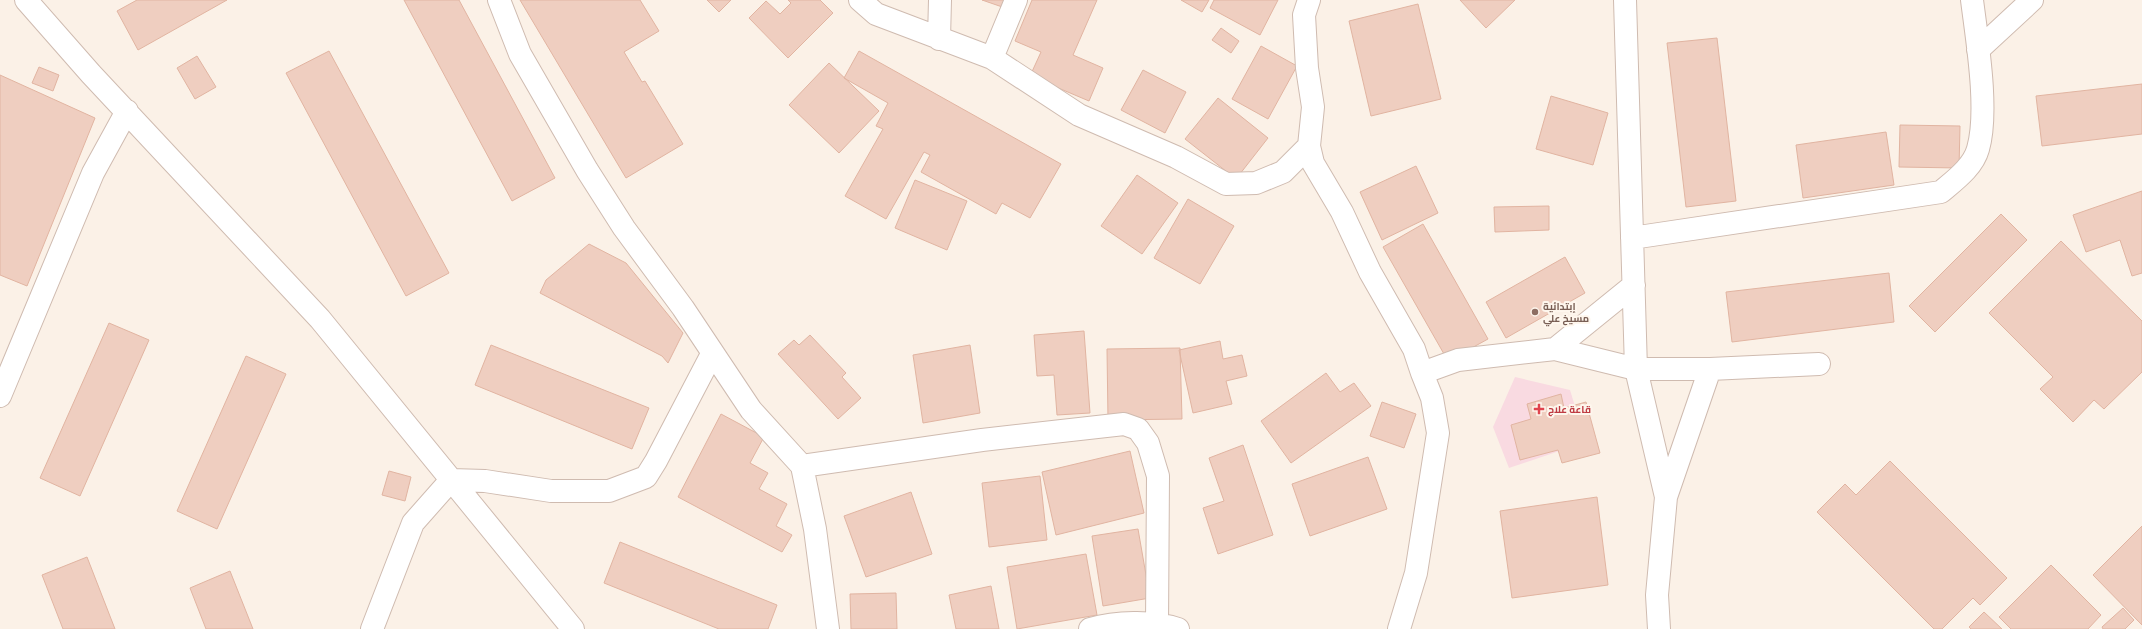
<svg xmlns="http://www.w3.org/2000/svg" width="2142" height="629" viewBox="0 0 2142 629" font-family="Signika,Cairo,sans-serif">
	<rect width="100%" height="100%" fill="#fbf1e7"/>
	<!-- medical -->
	<path fill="#f9dae1" d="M 1515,377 L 1570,390 L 1586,442 L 1509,468 L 1493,427 Z"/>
	<!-- building -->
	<path fill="#efcec0" stroke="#e1b4a1" d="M 137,0 L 227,0 L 138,50 L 117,11 Z
		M 404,0 L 459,0 L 555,178 L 512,201 Z
		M 520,0 L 640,0 L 659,31 L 624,52 L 642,82 L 645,81 L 683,144 L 626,178 Z
		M 707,0 L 731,0 L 719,12 Z
		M 788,0 L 820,0 L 833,13 L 788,58 L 749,18 L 766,1 L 780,14 L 791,3 Z
		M 982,0 L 1014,0 L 1011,10 Z
		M 1032,0 L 1097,0 L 1073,55 L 1103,68 L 1089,101 L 1030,76 L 1041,52 L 1015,41 Z
		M 1181,0 L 1209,0 L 1202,12 Z
		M 1214,0 L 1278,0 L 1260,35 L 1210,8 Z
		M 1460,0 L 1515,0 L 1486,28 Z
		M 1418,4 L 1441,99 L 1371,116 L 1349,21 Z
		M 1221,28 L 1239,41 L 1231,53 L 1212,40 Z
		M 1717,38 L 1736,201 L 1686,207 L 1667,43 Z
		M 1261,46 L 1297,66 L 1268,119 L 1232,99 Z
		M 329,51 L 449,273 L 406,296 L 286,73 Z
		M 859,51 L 1061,164 L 1030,218 L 1002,203 L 996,214 L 921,172 L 930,155 L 924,152 L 886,219 L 845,196 L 883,129 L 876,126 L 888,103 L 844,78 Z
		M 197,56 L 216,87 L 195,99 L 177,68 Z
		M 829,63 L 879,111 L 839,153 L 789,105 Z
		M 39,67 L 59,75 L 53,91 L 32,83 Z
		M 1143,70 L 1186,92 L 1165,133 L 1121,110 Z
		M 0,75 L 95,118 L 27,286 L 0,275 Z
		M 2142,84 L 2142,134 L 2042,146 L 2036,96 Z
		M 1551,96 L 1608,113 L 1593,165 L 1536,149 Z
		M 1218,98 L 1268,138 L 1236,179 L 1185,139 Z
		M 1900,125 L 1960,126 L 1959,168 L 1899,167 Z
		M 1886,132 L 1894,185 L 1803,198 L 1796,145 Z
		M 1416,166 L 1438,213 L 1382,240 L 1360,192 Z
		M 1137,175 L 1178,203 L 1142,254 L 1101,226 Z
		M 915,180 L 967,201 L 947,250 L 895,228 Z
		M 2142,191 L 2142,273 L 2132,276 L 2120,240 L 2086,252 L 2073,215 Z
		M 1188,199 L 1234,226 L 1200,284 L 1154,258 Z
		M 1549,206 L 1549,230 L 1495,232 L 1494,207 Z
		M 2001,214 L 2027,240 L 1935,332 L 1909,306 Z
		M 1423,224 L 1488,339 L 1448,361 L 1383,247 Z
		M 2061,241 L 2142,321 L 2142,372 L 2104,409 L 2094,400 L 2073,422 L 2040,389 L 2053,377 L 1989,313 Z
		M 589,244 L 626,263 L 683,333 L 668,363 L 662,356 L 540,293 L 546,280 Z
		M 1565,257 L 1585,293 L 1506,338 L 1486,302 Z
		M 1889,273 L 1894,322 L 1732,342 L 1726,292 Z
		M 109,323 L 149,340 L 80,496 L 40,478 Z
		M 1084,331 L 1090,413 L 1057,415 L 1054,375 L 1037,376 L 1034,335 Z
		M 810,335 L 846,373 L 842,377 L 861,398 L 838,419 L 778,354 L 794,340 L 799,345 Z
		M 1220,341 L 1223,359 L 1242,355 L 1247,376 L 1226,381 L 1232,404 L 1193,413 L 1179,350 Z
		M 491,345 L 649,408 L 632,449 L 475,385 Z
		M 970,345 L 980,413 L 923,423 L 913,355 Z
		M 1180,348 L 1182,419 L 1108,420 L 1107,349 Z
		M 246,356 L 286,374 L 217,529 L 177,511 Z
		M 1326,373 L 1340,392 L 1354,383 L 1371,406 L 1291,463 L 1261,421 Z
		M 1561,394 L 1564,408 L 1586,402 L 1600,453 L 1562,463 L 1558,450 L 1520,460 L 1511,425 L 1531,419 L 1527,404 Z
		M 1382,402 L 1416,414 L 1404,448 L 1370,436 Z
		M 721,414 L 764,437 L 750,463 L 768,473 L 759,489 L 787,504 L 776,526 L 792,535 L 782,552 L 678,497 Z
		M 1243,445 L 1273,535 L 1218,554 L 1203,508 L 1224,501 L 1209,458 Z
		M 1130,451 L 1144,513 L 1056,535 L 1042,472 Z
		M 1368,457 L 1387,509 L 1310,536 L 1292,484 Z
		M 1890,461 L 2007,578 L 1980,605 L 1973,598 L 1942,629 L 1934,629 L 1817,512 L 1845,484 L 1856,495 Z
		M 389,471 L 411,477 L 405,501 L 382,495 Z
		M 1040,476 L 1047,540 L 989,547 L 982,483 Z
		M 911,492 L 932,554 L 866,577 L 844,516 Z
		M 1597,497 L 1608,585 L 1512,598 L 1500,511 Z
		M 2142,526 L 2142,625 L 2093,575 Z
		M 1138,529 L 1150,598 L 1103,606 L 1092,536 Z
		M 620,542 L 777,605 L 768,629 L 719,629 L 604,583 Z
		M 1086,554 L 1097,615 L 1017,629 L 1007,567 Z
		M 87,557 L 115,629 L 63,629 L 42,575 Z
		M 2051,565 L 2101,615 L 2088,629 L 2011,629 L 1999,617 Z
		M 230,571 L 253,629 L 206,629 L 190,588 Z
		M 991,586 L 999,629 L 956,629 L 949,595 Z
		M 896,593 L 897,629 L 851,629 L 850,594 Z
		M 2123,608 L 2134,620 L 2125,629 L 2103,629 L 2102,627 Z
		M 1984,612 L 2002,629 L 1971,629 L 1969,627 Z"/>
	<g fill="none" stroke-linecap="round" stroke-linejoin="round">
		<!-- minor casing -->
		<g stroke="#cfbbb0" stroke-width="24">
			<path id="minor" d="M 26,0 L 91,74 L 320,319 L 573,629
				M 499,0 L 520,54 L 587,170 L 624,228 L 683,308 L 751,410 L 802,466 L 815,529 L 828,629
				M 860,0 L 876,14 L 992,58 L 1079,115 L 1176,157 L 1226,184 L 1256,183 L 1283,172 L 1309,146
				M 1309,0 L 1304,15 L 1307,68 L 1313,107 L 1309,146 L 1313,163 L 1342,212 L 1370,272 L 1414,349 L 1422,373
				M 1625,0 L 1636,369 L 1710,369 L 1819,364
				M 939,39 L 940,0
				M 1978,50 L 2032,0
				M 992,58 L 1016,0
				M 1632,238 L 1941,192 C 1955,180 1973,167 1978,149 C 1989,111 1977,40 1972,0
				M 1555,349 L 1634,285
				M 0,396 L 93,173 L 127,111
				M 802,466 L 982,440 L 1124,424 L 1138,429 L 1148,443 L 1158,476 L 1157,625
				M 372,629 L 413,523 L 451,480 L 485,481 L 551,491 L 609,491 L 646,477 L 656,461 L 712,354
				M 1090,629 C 1115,622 1152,620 1178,629
				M 1399,629 L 1416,573 L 1438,433 L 1432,398 L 1422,373 L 1458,360 L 1555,349 L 1636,369 L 1666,497
				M 1659,629 L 1657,595 L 1666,497 L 1710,369"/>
		</g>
		<!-- minor -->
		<use href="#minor" stroke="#fff" stroke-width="22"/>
	</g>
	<!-- markers -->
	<circle fill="#8d6e63" stroke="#fef6ed" stroke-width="1.5" cx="1535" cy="312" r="4"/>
	<path fill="#e0444e" stroke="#fef6ed" stroke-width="1.5" d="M1537 403h4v4h4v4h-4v4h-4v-4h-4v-4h4z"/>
	<g text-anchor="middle" stroke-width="4" stroke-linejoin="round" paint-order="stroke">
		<!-- education labels -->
		<g font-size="10" font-weight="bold" fill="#785e54" stroke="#fef6ed" text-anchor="start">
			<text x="1543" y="310">إبتدائية<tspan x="1543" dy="12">مسيخ علي</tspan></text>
		</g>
		<!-- health labels -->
		<g font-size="10" font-weight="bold" fill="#be3a42" stroke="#fef6ed" text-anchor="start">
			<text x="1548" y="413">قاعة علاج</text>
		</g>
	</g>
</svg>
